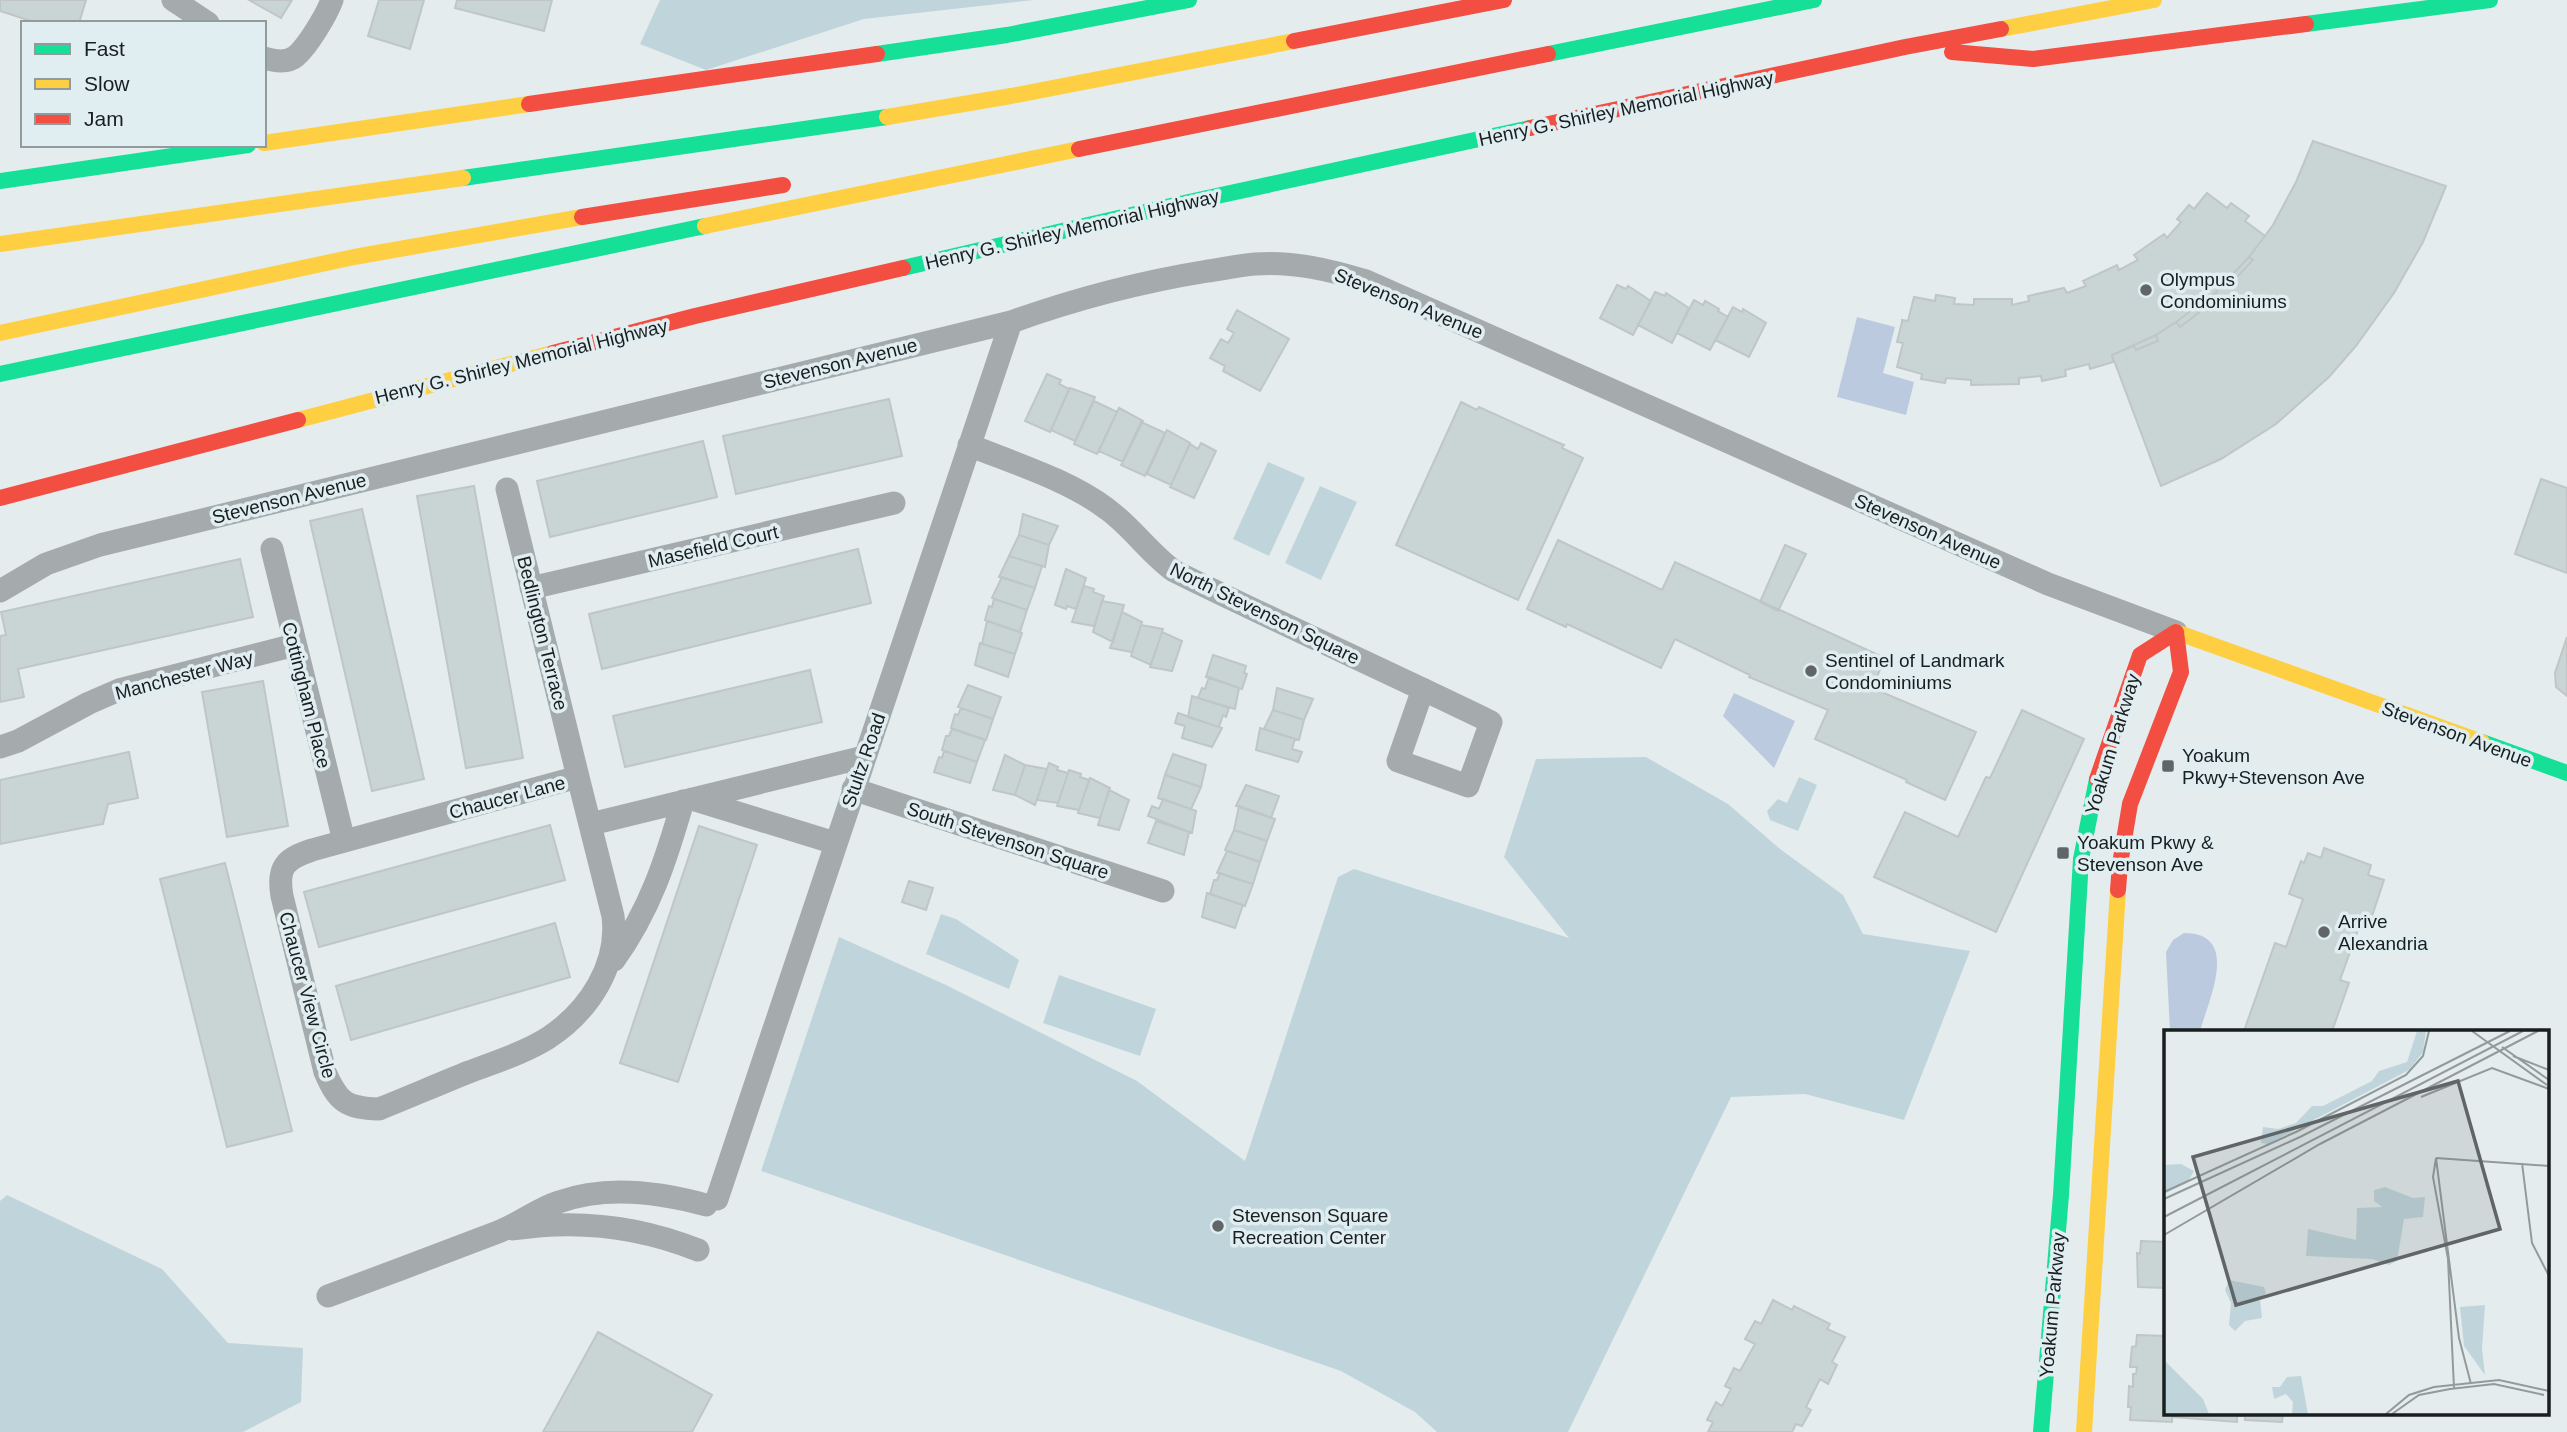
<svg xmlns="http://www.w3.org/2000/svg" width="2567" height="1432" viewBox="0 0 2567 1432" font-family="Helvetica,sans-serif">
	<rect width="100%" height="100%" fill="#e4ecee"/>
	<!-- green -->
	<path fill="#c0d5db" d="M 660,0 L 1034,0 L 864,19 L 706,70 L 640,44 Z
		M 1268,462 L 1305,478 L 1269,556 L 1233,539 Z
		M 1320,486 L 1357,502 L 1321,580 L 1285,563 Z
		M 1646,757 L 1728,804 L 1780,849 L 1843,895 L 1863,934 L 1970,951 L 1904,1120 L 1805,1094 L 1731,1097 L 1568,1432 L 1437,1432 L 1415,1412 L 1341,1371 L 761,1171 L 839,937 L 946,985 L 1137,1081 L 1245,1161 L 1338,877 L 1354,869 L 1569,938 L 1504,857 L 1536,759 Z
		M 1799,777 L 1817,785 L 1798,831 L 1770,820 L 1767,811 L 1778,799 L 1787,803 Z
		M 941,914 L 956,919 L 1019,960 L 1009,989 L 926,954 Z
		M 1059,975 L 1156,1009 L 1140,1056 L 1043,1023 Z
		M 7,1195 L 162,1269 L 228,1343 L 303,1348 L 301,1402 L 243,1432 L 0,1432 L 0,1201 Z"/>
	<!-- water -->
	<path fill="#bbcadf" d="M 1857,317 L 1895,327 L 1883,373 L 1914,382 L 1906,415 L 1837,397 Z
		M 1734,693 L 1795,721 L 1774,768 L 1723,716 Z
		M 2184,933 C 2241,933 2209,999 2200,1031 L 2170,1031 L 2166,952 L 2173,940 Z"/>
	<!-- building -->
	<path fill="#c9d5d5" stroke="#c0c6c6" stroke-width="2" d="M 0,0 L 86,0 L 79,23 L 37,23 L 0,11 Z
		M 249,0 L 292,0 L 281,18 Z
		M 379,0 L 424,0 L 410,49 L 368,36 Z
		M 457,0 L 552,0 L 544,31 L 455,8 Z
		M 2313,141 L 2446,186 L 2423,242 L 2394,293 L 2356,346 L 2329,377 L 2276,424 L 2221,459 L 2161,486 L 2112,355 L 2156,335 L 2176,322 L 2216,292 L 2249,257 L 2273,225 L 2296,182 Z
		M 2207,193 L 2227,208 L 2231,203 L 2249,216 L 2245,221 L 2265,236 L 2249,257 L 2253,260 L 2236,278 L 2233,274 L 2216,292 L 2219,297 L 2180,327 L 2176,322 L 2156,335 L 2158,341 L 2136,350 L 2134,346 L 2112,355 L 2113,362 L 2090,369 L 2089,364 L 2065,370 L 2066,376 L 2042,381 L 2041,376 L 2019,378 L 2019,384 L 1971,385 L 1971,380 L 1946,378 L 1945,383 L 1921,379 L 1922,374 L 1897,367 L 1903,343 L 1897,342 L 1902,322 L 1902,320 L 1908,321 L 1914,297 L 1935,301 L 1936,295 L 1955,298 L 1954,304 L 1974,305 L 1974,299 L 2012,299 L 2012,305 L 2029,301 L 2028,296 L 2064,288 L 2067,293 L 2086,286 L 2083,281 L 2117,265 L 2119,270 L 2138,260 L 2134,255 L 2164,234 L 2167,238 L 2181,222 L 2177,219 L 2189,205 L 2194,209 Z
		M 1617,285 L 1626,289 L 1628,286 L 1651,301 L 1633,335 L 1600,318 Z
		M 1655,292 L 1665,296 L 1666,293 L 1689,308 L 1672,343 L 1638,325 Z
		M 1694,300 L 1703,305 L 1705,301 L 1719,309 L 1718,311 L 1728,317 L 1710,350 L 1677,333 Z
		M 1733,307 L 1742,312 L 1743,309 L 1766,323 L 1749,357 L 1715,340 Z
		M 1237,310 L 1289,339 L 1260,391 L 1223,371 L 1225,366 L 1210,358 L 1221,339 L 1228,343 L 1234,333 L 1227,329 Z
		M 1047,374 L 1061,380 L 1059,384 L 1069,389 L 1050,432 L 1025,421 Z
		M 1070,388 L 1095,397 L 1075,441 L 1051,430 Z
		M 889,399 L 902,456 L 736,494 L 723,436 Z
		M 1094,401 L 1117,412 L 1097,454 L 1074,444 Z
		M 1461,402 L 1477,410 L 1479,407 L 1552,440 L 1564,445 L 1562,448 L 1583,458 L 1518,600 L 1396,545 Z
		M 1119,408 L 1143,421 L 1123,462 L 1099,451 Z
		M 1141,422 L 1165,433 L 1145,476 L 1121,465 Z
		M 1167,430 L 1190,443 L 1171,485 L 1147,474 Z
		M 703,441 L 717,497 L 550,537 L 537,481 Z
		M 1201,443 L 1216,451 L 1194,498 L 1170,487 L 1190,444 L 1198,449 Z
		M 2541,479 L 2567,488 L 2567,573 L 2515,554 Z
		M 474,486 L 523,758 L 466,768 L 417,496 Z
		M 362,509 L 424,779 L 372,791 L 310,521 Z
		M 1023,514 L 1058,526 L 1049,545 L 1019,535 Z
		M 1019,535 L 1049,545 L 1045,567 L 1009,556 Z
		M 1558,540 L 1662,590 L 1675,562 L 1885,658 L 1872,688 L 1976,732 L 1945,800 L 1906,782 L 1907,780 L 1815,739 L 1828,710 L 1749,677 L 1750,675 L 1675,639 L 1661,668 L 1567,624 L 1566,627 L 1527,609 Z
		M 1785,545 L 1806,554 L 1778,611 L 1760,602 Z
		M 858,549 L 871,603 L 602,669 L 589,614 Z
		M 1009,556 L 1042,566 L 1035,588 L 999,577 Z
		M 240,559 L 253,617 L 18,669 L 24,697 L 0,702 L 0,636 L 6,635 L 1,612 Z
		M 1066,569 L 1086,578 L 1076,609 L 1067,606 L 1066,609 L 1055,605 Z
		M 1002,577 L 1035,588 L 1027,610 L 992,598 Z
		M 1084,586 L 1094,589 L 1093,592 L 1104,596 L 1094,626 L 1072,622 Z
		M 994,599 L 1027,610 L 1020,632 L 985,620 L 989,606 L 992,607 Z
		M 1102,601 L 1124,605 L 1113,642 L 1093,632 Z
		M 1122,612 L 1142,622 L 1132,652 L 1110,648 Z
		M 987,621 L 1022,633 L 1015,654 L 982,644 Z
		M 1141,625 L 1163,629 L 1151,665 L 1131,656 Z
		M 1162,632 L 1182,641 L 1172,671 L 1150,667 Z
		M 2567,637 L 2567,696 L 2556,687 L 2555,673 Z
		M 980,643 L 1015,654 L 1008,677 L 975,665 Z
		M 1213,655 L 1246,666 L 1244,673 L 1247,674 L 1242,689 L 1206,677 Z
		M 810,670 L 822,722 L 625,767 L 613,716 Z
		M 1209,677 L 1239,688 L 1235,709 L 1198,698 L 1202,688 L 1205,689 Z
		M 263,681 L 288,826 L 227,837 L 202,692 Z
		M 968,685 L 1001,697 L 993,719 L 958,707 Z
		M 1277,688 L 1313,699 L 1304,720 L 1273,710 Z
		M 1192,696 L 1229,708 L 1226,717 L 1223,715 L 1219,727 L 1188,717 Z
		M 961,708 L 993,719 L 986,740 L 951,728 L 955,714 L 958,715 Z
		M 1273,710 L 1304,720 L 1299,740 L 1264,729 Z
		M 2022,710 L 2084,739 L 1996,932 L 1874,877 L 1905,812 L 1958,837 L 1986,777 L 1990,778 Z
		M 1178,713 L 1222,728 L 1212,747 L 1182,738 L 1185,726 L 1175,723 Z
		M 1260,728 L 1295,739 L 1292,749 L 1302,752 L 1298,762 L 1256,750 Z
		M 952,729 L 985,740 L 977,762 L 942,750 L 946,736 L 949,736 Z
		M 944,751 L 977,762 L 970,783 L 934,772 L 939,757 L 942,758 Z
		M 129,752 L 138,798 L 108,804 L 103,824 L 0,844 L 0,780 Z
		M 1173,754 L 1206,765 L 1201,787 L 1165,775 Z
		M 1005,755 L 1025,765 L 1015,795 L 993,790 Z
		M 1049,763 L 1058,767 L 1057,770 L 1068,773 L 1058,803 L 1037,800 Z
		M 1025,765 L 1047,769 L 1035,805 L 1015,795 Z
		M 1069,770 L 1081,774 L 1080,777 L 1089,780 L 1079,810 L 1057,806 Z
		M 1165,775 L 1201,787 L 1191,809 L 1158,798 Z
		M 1090,778 L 1110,788 L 1100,818 L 1078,813 Z
		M 1246,785 L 1279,796 L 1271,818 L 1236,806 Z
		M 1109,790 L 1129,800 L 1119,830 L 1098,825 Z
		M 1163,799 L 1196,811 L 1192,833 L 1148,816 L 1152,806 L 1159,809 Z
		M 1239,806 L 1275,819 L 1267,841 L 1234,830 Z
		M 1156,821 L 1189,832 L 1184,855 L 1148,843 Z
		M 550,825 L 565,880 L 319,947 L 304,892 Z
		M 699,826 L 757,845 L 678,1082 L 620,1063 Z
		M 1234,830 L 1267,841 L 1260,862 L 1225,850 Z
		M 2324,848 L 2371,865 L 2368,875 L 2384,880 L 2370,922 L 2362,919 L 2340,980 L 2349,983 L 2332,1031 L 2244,1031 L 2275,943 L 2286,947 L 2303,899 L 2289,894 L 2301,861 L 2304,863 L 2308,853 L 2321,858 Z
		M 1227,851 L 1260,862 L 1253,884 L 1217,873 Z
		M 225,863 L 292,1131 L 227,1147 L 160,879 Z
		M 1220,873 L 1253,884 L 1245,906 L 1210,894 L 1214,880 L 1217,880 Z
		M 909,881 L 933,888 L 926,910 L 902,902 Z
		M 1207,893 L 1243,905 L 1235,928 L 1202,917 Z
		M 555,923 L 570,977 L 351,1040 L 336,986 Z
		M 2141,1241 L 2166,1242 L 2166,1288 L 2138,1287 L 2137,1253 L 2140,1254 Z
		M 1773,1300 L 1792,1310 L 1794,1306 L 1830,1324 L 1827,1329 L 1845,1337 L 1832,1362 L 1837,1365 L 1828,1384 L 1820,1379 L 1806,1407 L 1811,1410 L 1802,1426 L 1796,1424 L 1792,1432 L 1708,1432 L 1713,1422 L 1707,1420 L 1716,1402 L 1722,1406 L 1731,1389 L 1725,1386 L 1734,1368 L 1740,1371 L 1755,1344 L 1745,1339 L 1755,1321 L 1761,1324 Z
		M 598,1332 L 712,1395 L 692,1432 L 543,1432 Z
		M 2137,1335 L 2166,1336 L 2166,1413 L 2283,1413 L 2282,1422 L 2245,1420 L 2245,1416 L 2237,1416 L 2237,1422 L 2172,1417 L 2172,1422 L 2130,1420 L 2131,1407 L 2128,1407 L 2129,1386 L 2133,1387 L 2133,1374 L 2136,1374 L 2137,1367 L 2130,1367 L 2132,1347 L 2136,1346 Z"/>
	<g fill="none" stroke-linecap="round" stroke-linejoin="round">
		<!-- street -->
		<path stroke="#a5abad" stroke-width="23" d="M 173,0 L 208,23
			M 264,58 C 274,61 288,63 296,56 C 308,46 327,14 332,0
			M 969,445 C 1013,463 1069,480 1107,509 C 1132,527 1149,553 1174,571 C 1279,623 1386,671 1491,722 L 1468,786 L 1398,761 L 1423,689
			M 507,489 L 578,777
			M 272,549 L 344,841
			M 531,588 L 894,503
			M 0,591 L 46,564 L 100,545 L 1011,322 C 1075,299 1140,282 1208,271 C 1223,269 1240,265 1255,264 C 1293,261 1330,270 1366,281 L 2048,584 L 2176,632
			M 0,747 L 18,741 L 89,703 L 119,690 L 295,645
			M 578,777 L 613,916 C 619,965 589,1011 548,1038 C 524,1053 495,1062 469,1072 C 439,1084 409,1097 379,1109 C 346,1108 338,1102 325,1072 L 282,896 C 277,867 285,859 312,850 Z
			M 853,789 L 1163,891
			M 692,799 L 835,843
			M 591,824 L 864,757
			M 614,960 C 650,910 666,860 683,801
			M 717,1199 L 1011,322
			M 513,1229 C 577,1219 638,1226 698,1250
			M 328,1296 C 385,1275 441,1254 498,1232 C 519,1224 537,1209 559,1202 C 606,1185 659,1192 706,1205"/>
		<!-- fast -->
		<path stroke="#16e098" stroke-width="16" d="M 2306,24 L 2490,0
			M 877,54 L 1007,35 L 1189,0
			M 1548,54 L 1814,0
			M 463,178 L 887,117
			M 0,181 L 248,145
			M 903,268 L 1166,207 L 1530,128
			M 0,374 L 705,226
			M 2482,742 L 2567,773
			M 2041,1432 L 2061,1195 L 2081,859 L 2097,779"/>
		<!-- slow -->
		<path stroke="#ffcf43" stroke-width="16" d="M 2001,29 L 2154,0
			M 887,117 L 1011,96 L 1294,41
			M 264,143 L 529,104
			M 705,226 L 1079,149
			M 0,244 L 463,178
			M 0,333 L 354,257 L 582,217
			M 298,420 L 553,353
			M 2176,632 L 2482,742
			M 2084,1432 L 2118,890"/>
		<!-- jam -->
		<path stroke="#f24e42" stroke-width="16" d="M 1294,41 L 1504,0
			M 1952,52 L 2033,59 L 2306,24
			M 529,104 L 877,54
			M 1530,128 L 1905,47 L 2001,29
			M 1079,149 L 1548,54
			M 582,217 L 783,185
			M 553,353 L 695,316 L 903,268
			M 0,498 L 298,420
			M 2097,779 L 2140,655 L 2176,632
			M 2118,890 L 2120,864 L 2130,804 L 2181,672 L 2176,632"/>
	</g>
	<!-- markers -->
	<g fill="#606667" stroke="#e1eef1" stroke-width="2.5">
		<circle cx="2146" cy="290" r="7"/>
		<circle cx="1811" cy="671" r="7"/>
		<rect x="2161" y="759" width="14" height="14" rx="3.5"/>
		<rect x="2056" y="846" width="14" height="14" rx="3.5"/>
		<circle cx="2324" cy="932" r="7"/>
		<circle cx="1218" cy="1226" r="7"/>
	</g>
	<g text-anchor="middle" stroke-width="7" stroke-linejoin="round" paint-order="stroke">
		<!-- street labels -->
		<g font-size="19" fill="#191e1f" stroke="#e1eef1">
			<text transform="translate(1626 108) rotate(-12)" y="7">Henry G. Shirley Memorial Highway</text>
			<text transform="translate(1072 229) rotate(-13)" y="7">Henry G. Shirley Memorial Highway</text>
			<text transform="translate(1409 303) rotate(22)" y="7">Stevenson Avenue</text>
			<text transform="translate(521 361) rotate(-14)" y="7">Henry G. Shirley Memorial Highway</text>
			<text transform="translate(840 363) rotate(-14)" y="7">Stevenson Avenue</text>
			<text transform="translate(289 498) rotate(-14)" y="7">Stevenson Avenue</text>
			<text transform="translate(1928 531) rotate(24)" y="7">Stevenson Avenue</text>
			<text transform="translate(713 546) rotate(-13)" y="7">Masefield Court</text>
			<text transform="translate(1265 613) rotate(26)" y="7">North Stevenson Square</text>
			<text transform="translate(543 633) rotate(76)" y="7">Bedlington Terrace</text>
			<text transform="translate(184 675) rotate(-15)" y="7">Manchester Way</text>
			<text transform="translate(307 695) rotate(76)" y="7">Cottingham Place</text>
			<text transform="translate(2457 734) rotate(20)" y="7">Stevenson Avenue</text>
			<text transform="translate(2112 744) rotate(-73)" y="7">Yoakum Parkway</text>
			<text transform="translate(863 760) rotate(-71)" y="7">Stultz Road</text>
			<text transform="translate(507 797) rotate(-15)" y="7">Chaucer Lane</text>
			<text transform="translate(1008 840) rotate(18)" y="7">South Stevenson Square</text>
			<text transform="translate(308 995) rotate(75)" y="7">Chaucer View Circle</text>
			<text transform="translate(2052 1305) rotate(-85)" y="7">Yoakum Parkway</text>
		</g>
		<!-- poi labels -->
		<g font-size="19" fill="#191e1f" stroke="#e1eef1" text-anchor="start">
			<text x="2160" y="286">Olympus<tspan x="2160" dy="22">Condominiums</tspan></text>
			<text x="1825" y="667">Sentinel of Landmark<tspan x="1825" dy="22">Condominiums</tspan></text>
			<text x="2182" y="762">Yoakum<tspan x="2182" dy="22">Pkwy+Stevenson Ave</tspan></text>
			<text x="2077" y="849">Yoakum Pkwy &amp;<tspan x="2077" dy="22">Stevenson Ave</tspan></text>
			<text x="2338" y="928">Arrive<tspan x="2338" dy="22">Alexandria</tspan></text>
			<text x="1232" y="1222">Stevenson Square<tspan x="1232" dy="22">Recreation Center</tspan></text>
		</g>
	</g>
	<!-- overview -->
	<g transform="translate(2164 1030)">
		<rect width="385" height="385" fill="#e4ecee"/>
		<path d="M 253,1 L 262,1 L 259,22 L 245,40 L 104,114 L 97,113 L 99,97 L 114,99 L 132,93 L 148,76 L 159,76 L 208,51 L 215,41 L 243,32 ZM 17,134 L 30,141 L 23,153 L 0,164 L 0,135 ZM 221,157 L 249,168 L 261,167 L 259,187 L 240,189 L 233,231 L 225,235 L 208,229 L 142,226 L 144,199 L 192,210 L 193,178 L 218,177 L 210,171 L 210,160 ZM 65,250 L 100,257 L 102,263 L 96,269 L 98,288 L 81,291 L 71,301 L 65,295 L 67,273 L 61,260 ZM 321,275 L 318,319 L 321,345 L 300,316 L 296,277 ZM 0,330 L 39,369 L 45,384 L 0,384 ZM 137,346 L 144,384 L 128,384 L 129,372 L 122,364 L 110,369 L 108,357 L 116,357 L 123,347 Z" fill="#c0d5db"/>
		<path fill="none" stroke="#939a9b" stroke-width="2" d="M 308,1 L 383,55M 338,17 L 385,50M 349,26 L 385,40M 257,67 L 328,38 L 385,59M 272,128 L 295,308 L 307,354M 272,128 L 269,147 L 284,229 L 290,358M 272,128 L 385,136M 358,133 L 368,213 L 385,246M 0,162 L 134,101 L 242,45 L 259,26 L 265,1M 0,169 L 136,107 L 346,1M 0,187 L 359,1M 0,205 L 156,114 L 374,1M 222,384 L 245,365 L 270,357 L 335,350 L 385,361M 228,384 L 255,365 L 286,359 L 330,354 L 380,365"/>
		<path fill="#606667" fill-opacity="0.15" stroke="#606667" stroke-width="3.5" d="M 294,51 L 336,199 L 72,275 L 29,127 Z"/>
		<rect width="385" height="385" fill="none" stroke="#191e1f" stroke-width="3.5"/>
	</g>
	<!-- legend -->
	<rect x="21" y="21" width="245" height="126" fill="#e1eef1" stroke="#919b9d" stroke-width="2"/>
	<rect x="35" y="44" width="35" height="10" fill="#16e098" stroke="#919b9d" stroke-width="2"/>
	<text x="84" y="56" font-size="21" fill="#191e1f">Fast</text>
	<rect x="35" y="79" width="35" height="10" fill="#ffcf43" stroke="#919b9d" stroke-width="2"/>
	<text x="84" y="91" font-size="21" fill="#191e1f">Slow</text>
	<rect x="35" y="114" width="35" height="10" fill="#f24e42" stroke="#919b9d" stroke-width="2"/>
	<text x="84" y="126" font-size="21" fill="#191e1f">Jam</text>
</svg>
